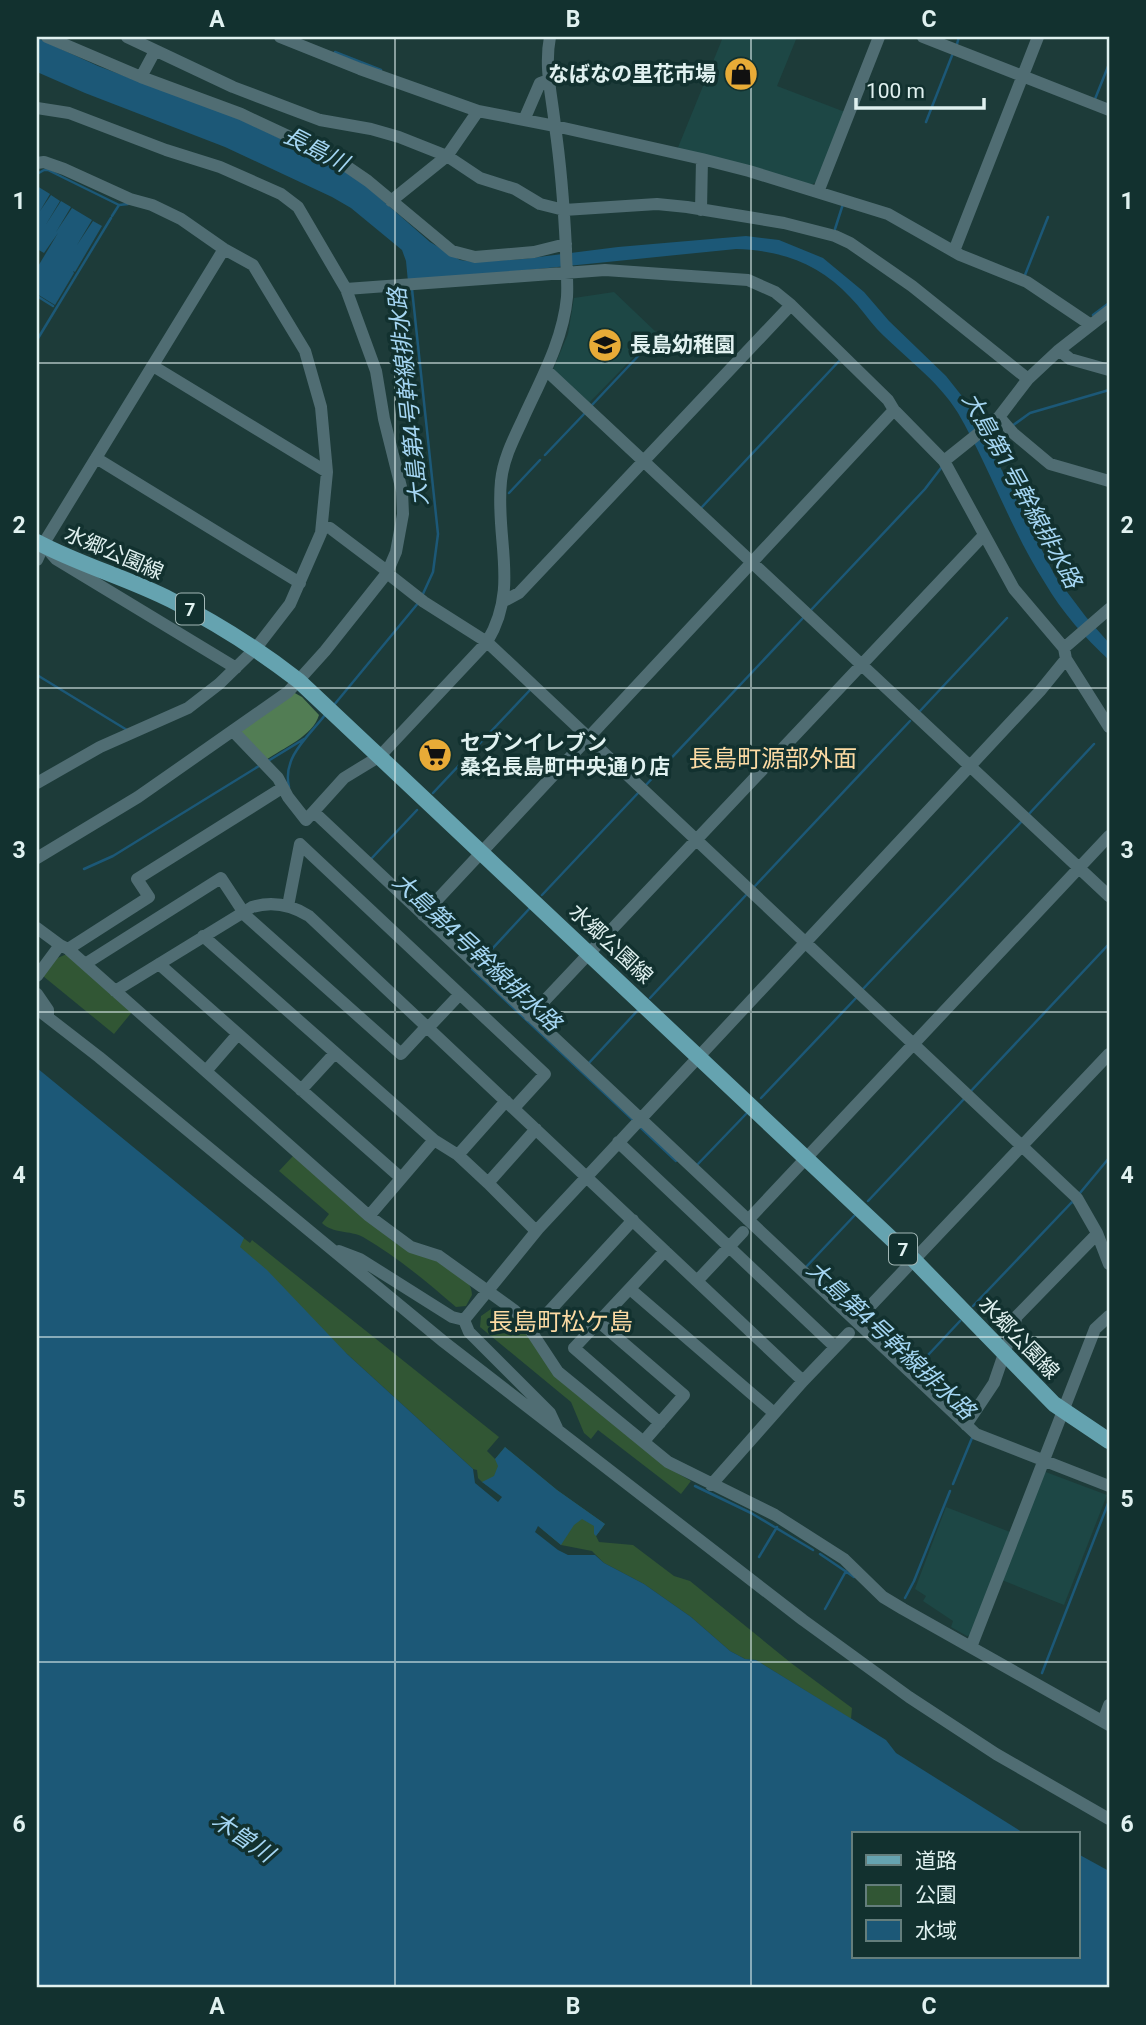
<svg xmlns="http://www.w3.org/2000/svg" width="1146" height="2025" viewBox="0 0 1146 2025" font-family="Roboto,'Noto Sans JP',sans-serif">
	<rect width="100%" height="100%" fill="#1d3b39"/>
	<!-- built -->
	<path fill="#1d4745" d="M 723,37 L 797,37 L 777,86 L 845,112 L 818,181 L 811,185 L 677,150 Z
		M 614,292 L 657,333 L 587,405 L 552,372 L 568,334 L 574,298 Z
		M 1043,1471 L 1107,1495 L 1064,1605 L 1002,1580 Z
		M 946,1507 L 1010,1532 L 972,1635 L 967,1636 L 951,1627 L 953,1621 L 923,1601 L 926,1596 L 915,1589 Z"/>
	<!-- green -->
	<path fill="#315634" d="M 67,954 L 132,1012 L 114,1034 L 43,976 L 55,959 Z
		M 294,1155 L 394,1242 C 414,1255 472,1266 472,1295 L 466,1306 L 456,1307 C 427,1282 396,1256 363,1237 C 350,1230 333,1234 322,1223 L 329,1214 L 279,1171 Z
		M 227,1225 L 250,1243 L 252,1240 L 499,1437 L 487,1451 L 495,1459 L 505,1447 L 557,1490 L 605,1524 L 596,1536 L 599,1542 L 633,1545 L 674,1576 L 690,1581 L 791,1663 L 852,1708 L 851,1719 L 756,1660 L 745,1659 L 730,1651 L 691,1617 L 644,1584 L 604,1563 L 592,1551 L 561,1545 L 543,1530 L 546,1524 L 482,1482 L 478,1478 L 477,1470 L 473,1469 L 347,1354 L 228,1260 Z
		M 491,1309 L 504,1312 L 507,1310 L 517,1319 L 554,1374 L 665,1466 L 691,1481 L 681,1494 L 598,1430 L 591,1439 L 584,1433 L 571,1402 L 480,1327 L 481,1316 Z"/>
	<!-- forest -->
	<path fill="#527d54" d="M 293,692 L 302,697 L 319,715 C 313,736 283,748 266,760 L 239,733 Z"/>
	<!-- water -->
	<path fill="#1c5877" d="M 37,38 L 98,66 L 239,119 L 334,164 L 365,185 L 430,242 L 460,260 L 474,262 L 523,259 L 618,247 L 746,236 L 779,240 L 823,258 L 864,292 L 889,321 L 946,376 L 969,405 L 1055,576 L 1086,617 L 1109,643 L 1109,660 C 1085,638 1062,612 1045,583 C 1011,530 990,468 958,413 C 938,380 904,357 877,329 C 868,319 860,307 850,297 C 820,264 780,250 736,249 L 408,282 L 406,261 L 402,250 L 351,208 L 332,197 L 225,147 L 85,93 L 37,72 Z
		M 37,186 L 50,194 L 40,211 L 51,195 L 60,201 L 45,226 L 61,201 L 71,207 L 56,232 L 72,208 L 92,220 L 77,245 L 93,221 L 102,226 L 75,272 L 73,271 L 74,273 L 55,305 L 37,294 L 37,268 L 58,233 L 44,253 L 37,249 Z
		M 37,1068 L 244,1238 L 240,1247 L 267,1270 L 347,1354 L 473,1469 L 475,1483 L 498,1502 L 502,1497 L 482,1482 L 494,1476 L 498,1466 L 495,1459 L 505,1447 L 557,1490 L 605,1524 L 596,1536 L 594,1534 L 594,1526 L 582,1519 L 574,1525 L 561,1545 L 538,1526 L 535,1532 L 558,1550 L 568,1555 L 595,1555 L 604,1563 L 644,1584 L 691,1617 L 730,1651 L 745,1659 L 756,1660 L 886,1740 L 896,1753 L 1025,1834 L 854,1834 L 854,1957 L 1078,1957 L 1078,1854 L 1109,1871 L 1109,1988 L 37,1988 Z"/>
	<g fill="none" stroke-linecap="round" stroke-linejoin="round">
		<!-- stream -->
		<path stroke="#1c5877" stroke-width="2.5" d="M 957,44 L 959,37
			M 335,52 L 381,70
			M 1095,99 L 1109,64
			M 926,122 L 953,53
			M 37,174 L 44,170 L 48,170 L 119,205 L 128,204
			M 112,216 L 119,205
			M 835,229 L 843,204
			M 1025,275 L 1048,217
			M 412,289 L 438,534 L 433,572 L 422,596
			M 37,296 L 53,306
			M 1093,315 L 1109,303
			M 37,340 L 111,218
			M 592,405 L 658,335
			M 1012,426 L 1030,413 L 1109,390
			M 545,455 L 585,413
			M 509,493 L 540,460
			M 702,507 L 841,359
			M 811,610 L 925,489 L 941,468
			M 37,675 L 127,730
			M 334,705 L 419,602
			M 919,712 L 1007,618
			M 268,761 L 304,739
			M 645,786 L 803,618
			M 289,787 C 282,757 308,737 325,715
			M 433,793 L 530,690
			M 1028,815 L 1094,744
			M 371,859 L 417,810
			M 84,869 L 113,856 L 259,766
			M 754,887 L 910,721
			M 542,895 L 639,792
			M 480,962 L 530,908
			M 472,969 L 633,1120
			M 862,990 L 1023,820
			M 650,998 L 747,894
			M 588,1064 L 638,1010
			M 970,1092 L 1109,944
			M 761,1098 L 857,997
			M 640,1127 L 676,1161
			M 697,1165 L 746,1114
			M 1080,1193 L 1109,1158
			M 868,1201 L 964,1099
			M 806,1267 L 854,1216
			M 973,1306 L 1073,1201 L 1074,1203
			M 914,1370 L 960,1321
			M 953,1484 L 972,1438
			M 695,1486 L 751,1513 L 813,1550
			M 820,1554 L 854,1577
			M 759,1557 L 777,1527
			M 905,1598 L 914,1581 L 950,1491
			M 825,1609 L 846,1571
			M 1042,1673 L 1109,1501"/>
		<!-- minor -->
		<path stroke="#506d73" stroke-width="12" d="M 47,37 L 141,77 L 241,114 L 333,157 L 368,181 L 452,251 L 475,257 L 534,252 L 566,244
			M 127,37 L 233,87 L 320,120 L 371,129 L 399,137 L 447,156 L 480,178 L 515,189 L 540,204 L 564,210 L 657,204 L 687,207 L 784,223 L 835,236 L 850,243 L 912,286 L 1028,379
			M 280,37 L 360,69 L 478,111 L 555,126 L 702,159 L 749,171 L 888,214 L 960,255 L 1027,282 L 1091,325
			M 923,37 L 1109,110
			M 141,77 L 155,51
			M 37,108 L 69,113 L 166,150 L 220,167 L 281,194 L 298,207 L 346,289 L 376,371 L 384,419 L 402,491 L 403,514 L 396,552 L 387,573 L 325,651 L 288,692 L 138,797 L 37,858
			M 524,120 L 540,83 L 548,80
			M 37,163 L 44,162 L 64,169 L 130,199 L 152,205 L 181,219 L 224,249 L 253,265 L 305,351 L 321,407 L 327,472 L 321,533 L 290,604 L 256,648 L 219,684 L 188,708 L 100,747 L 37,783
			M 818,192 L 879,37
			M 391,201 L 447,156 L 478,111
			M 701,210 L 702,159
			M 954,251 L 1038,37
			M 346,289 L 605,270 L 748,280 L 775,292 L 791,305 L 888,400 L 894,410 L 944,461 L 1014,589 L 1064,648 L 1066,659 L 1109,727
			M 1059,350 L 1070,359 L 1109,370
			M 153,366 L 327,472
			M 546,370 L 1109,896
			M 999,417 L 1013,433 L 1050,464 L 1109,481
			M 96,458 L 300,583
			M 944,461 L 999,417 L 1028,379 L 1059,350 L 1109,311
			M 322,527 L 330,528 L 387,571
			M 50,552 L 56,559 L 236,668
			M 37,560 L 47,538 L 224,249
			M 387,573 L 424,602 L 487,642 L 588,737
			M 504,601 L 519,593 L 791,305
			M 1064,648 L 1109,609
			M 233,731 L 278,778 L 288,797 L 306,820 L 344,778 L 380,756 L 487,642 C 520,587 495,540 501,481 C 503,460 513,440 522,421 C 540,381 563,341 567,297 C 568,280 566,265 566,249 C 564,208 561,167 555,126 C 552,96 544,68 550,37
			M 587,737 L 1077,1198 L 1097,1233 L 1109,1264
			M 314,812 L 976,1434 L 1109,1486
			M 288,906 L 300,844 L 545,1074 L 514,1108
			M 423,915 L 894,410
			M 37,928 L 60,945
			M 203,936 L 434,1140 L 458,1155 L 488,1183 L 536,1231
			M 68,949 L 149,897 L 137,879 L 282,788
			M 85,964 L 221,878 L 246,916 L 401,1054 L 427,1026
			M 159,964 L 401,1178
			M 37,976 L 60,945 L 68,949 L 369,1216 L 411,1247 L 439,1256 L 514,1310 L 523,1319 L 558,1372 L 668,1462 L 775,1515 L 844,1559 L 883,1597 L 903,1609 L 1109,1725
			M 115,991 L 252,907 C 272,901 290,904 309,916 L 803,1381
			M 37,994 L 48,1010 L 48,1017
			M 37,1009 L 99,1057 L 444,1342 L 803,1620 L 909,1697 L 996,1754 L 1109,1819
			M 530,1016 L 984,535
			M 428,1028 L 460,994
			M 206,1071 L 238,1034
			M 301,1090 L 335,1053
			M 618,1142 L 834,1346
			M 458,1155 L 506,1101
			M 488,1183 L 536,1129
			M 369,1216 L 434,1140
			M 748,1220 L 1109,836
			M 339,1251 L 360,1259 L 452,1317 L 464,1320
			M 697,1281 L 743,1232
			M 630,1289 L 774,1413
			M 464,1320 L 538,1229 L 1040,691 L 1066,659
			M 464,1320 L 469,1332 L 550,1413 L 557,1428
			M 856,1321 L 1109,1054
			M 599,1322 L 684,1395 L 644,1441
			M 532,1330 L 633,1220
			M 660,1423 L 574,1348 L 665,1251
			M 966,1425 L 994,1383 L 1017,1316 L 1097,1234
			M 711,1485 L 803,1381 L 849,1333
			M 971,1647 L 1095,1329 L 1109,1316
			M 1103,1721 L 1109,1705"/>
		<!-- major -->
		<path stroke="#65a3b0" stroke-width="16" d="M 37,542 C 80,565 128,578 171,600 C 217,623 259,650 299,681 L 914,1260 L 1054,1404 L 1109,1441"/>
	</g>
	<!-- grid -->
	<path fill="none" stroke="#e0f1f0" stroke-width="2" stroke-opacity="0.55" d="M 395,37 L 395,1988M 751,37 L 751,1988M 37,363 L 1109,363M 37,688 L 1109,688M 37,1012 L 1109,1012M 37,1337 L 1109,1337M 37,1662 L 1109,1662"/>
	<!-- icons -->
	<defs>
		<g id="shop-disc" transform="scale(1.75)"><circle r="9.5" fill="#e8ab37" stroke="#12312f"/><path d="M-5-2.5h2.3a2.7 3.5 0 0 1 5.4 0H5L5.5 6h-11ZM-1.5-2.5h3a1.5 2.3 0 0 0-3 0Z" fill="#111"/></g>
		<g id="school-disc" transform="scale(1.75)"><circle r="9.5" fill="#e8ab37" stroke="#12312f"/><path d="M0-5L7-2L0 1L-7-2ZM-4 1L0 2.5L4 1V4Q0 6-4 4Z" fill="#111"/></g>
		<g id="supermarket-disc" transform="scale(1.75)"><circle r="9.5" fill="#e8ab37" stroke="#12312f"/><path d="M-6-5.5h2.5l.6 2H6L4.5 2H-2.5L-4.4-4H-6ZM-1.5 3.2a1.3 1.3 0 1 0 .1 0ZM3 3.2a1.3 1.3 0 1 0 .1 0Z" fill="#111"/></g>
	</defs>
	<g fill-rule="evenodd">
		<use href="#shop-disc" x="741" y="74"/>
		<use href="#school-disc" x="605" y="345"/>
		<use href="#supermarket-disc" x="435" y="755"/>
	</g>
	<g text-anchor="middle" stroke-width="7" stroke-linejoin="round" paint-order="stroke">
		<!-- shield labels -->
		<g fill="#12312f" stroke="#a2b7b6" stroke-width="2">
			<rect x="176" y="593.5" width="28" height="31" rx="5"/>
			<rect x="889" y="1233.5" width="28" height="31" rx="5"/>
		</g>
		<g font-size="19" font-weight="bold" fill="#e0f1f0">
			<text x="190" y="616">7</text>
			<text x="903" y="1256">7</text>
		</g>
		<!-- poi labels -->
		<g font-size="21" font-weight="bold" fill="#e0f1f0" stroke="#12312f" text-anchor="start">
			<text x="716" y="81" text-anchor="end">なばなの里花市場</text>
			<text x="630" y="352">長島幼稚園</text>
			<text x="460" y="750">セブンイレブン<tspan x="460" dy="24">桑名長島町中央通り店</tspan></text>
		</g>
		<!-- street labels -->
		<g font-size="21" fill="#e0f1f0" stroke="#12312f">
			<text transform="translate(114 553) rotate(23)" y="7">水郷公園線</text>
			<text transform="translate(611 944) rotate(43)" y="7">水郷公園線</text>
			<text transform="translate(1019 1338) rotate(46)" y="7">水郷公園線</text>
		</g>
		<!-- water labels -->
		<g font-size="23" font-style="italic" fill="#a5d6f3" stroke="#12312f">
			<text transform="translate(316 149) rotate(27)" y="8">長島川</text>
			<text transform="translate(408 397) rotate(-96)" y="8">大島第4号幹線排水路</text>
			<text transform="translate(1022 490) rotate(61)" y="8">大島第1号幹線排水路</text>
			<text transform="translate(477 952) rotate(43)" y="8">大島第4号幹線排水路</text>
			<text transform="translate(891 1340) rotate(43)" y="8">大島第4号幹線排水路</text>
			<text transform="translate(243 1837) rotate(34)" y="8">木曽川</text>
		</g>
		<!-- quarter labels -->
		<g font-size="24" fill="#fcdaa3" stroke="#12312f">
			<text x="773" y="767">長島町源部外面</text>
			<text x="561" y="1330">長島町松ケ島</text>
		</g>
	</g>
	<!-- border -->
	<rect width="1146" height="2025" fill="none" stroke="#12312f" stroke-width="77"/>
	<!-- legend -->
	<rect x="852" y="1832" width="228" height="126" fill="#12312f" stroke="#647e7c" stroke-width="2"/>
	<rect x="866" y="1855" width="35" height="10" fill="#65a3b0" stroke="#647e7c" stroke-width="2"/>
	<text x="915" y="1868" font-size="21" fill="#e0f1f0">道路</text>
	<rect x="866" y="1885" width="35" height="21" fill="#315634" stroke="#647e7c" stroke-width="2"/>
	<text x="915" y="1902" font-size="21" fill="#e0f1f0">公園</text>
	<rect x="866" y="1920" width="35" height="21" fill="#1c5877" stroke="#647e7c" stroke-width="2"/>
	<text x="915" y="1938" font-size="21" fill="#e0f1f0">水域</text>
	<!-- scale -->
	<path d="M856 98v10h128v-10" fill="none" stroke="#e0f1f0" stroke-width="3.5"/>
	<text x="866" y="98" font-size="21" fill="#e0f1f0" stroke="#12312f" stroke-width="5" paint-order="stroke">100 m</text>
	<rect x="38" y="38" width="1070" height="1948" fill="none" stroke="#e0f1f0" stroke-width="2.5"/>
	<g font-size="23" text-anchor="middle" font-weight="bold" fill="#e0f1f0">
		<text x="217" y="27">A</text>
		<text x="573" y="27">B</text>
		<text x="929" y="27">C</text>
		<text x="19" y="209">1</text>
		<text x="1127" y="209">1</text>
		<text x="19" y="533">2</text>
		<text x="1127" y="533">2</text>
		<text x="19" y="858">3</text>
		<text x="1127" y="858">3</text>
		<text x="19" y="1183">4</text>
		<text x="1127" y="1183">4</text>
		<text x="19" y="1507">5</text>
		<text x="1127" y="1507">5</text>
		<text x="19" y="1832">6</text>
		<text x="1127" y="1832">6</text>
		<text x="217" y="2014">A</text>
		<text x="573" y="2014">B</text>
		<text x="929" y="2014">C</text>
	</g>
</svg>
